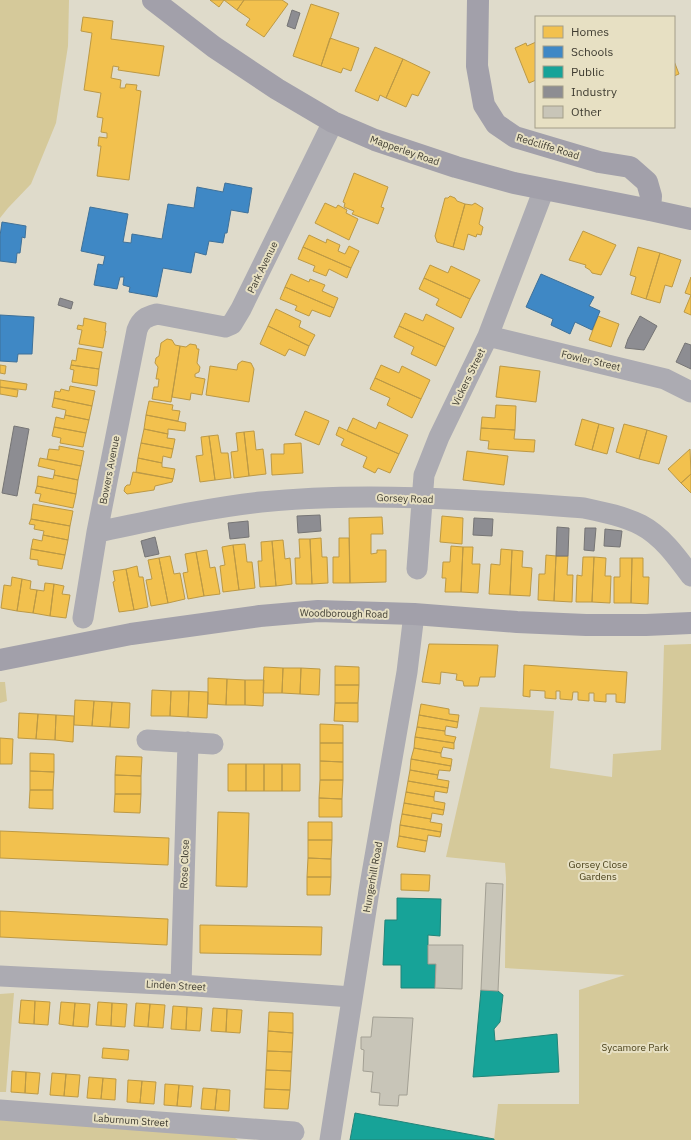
<svg xmlns="http://www.w3.org/2000/svg" width="691" height="1140" viewBox="0 0 691 1140" font-family="'IBM Plex Sans',sans-serif">
	<rect width="100%" height="100%" fill="#dfdbcb"/>
	<!-- green -->
	<path fill="#d5c99a" d="M 0,0 L 69,0 L 68,46 L 56,123 L 31,184 L 8,208 L 0,218 Z
		M 691,644 L 691,1140 L 494,1140 L 498,1104 L 579,1104 L 579,990 L 625,975 L 505,968 L 506,878 L 505,863 L 446,857 L 480,707 L 554,711 L 550,768 L 612,777 L 613,754 L 661,750 L 664,645 Z
		M 0,682 L 5,682 L 7,701 L 0,703 Z
		M 14,993 L 6,1092 L 0,1092 L 0,994 Z
		M 0,1120 L 229,1134 L 238,1140 L 0,1140 Z"/>
	<!-- homes -->
	<path fill="#f2c14e" stroke="#bc9945" d="M 210,0 L 244,0 L 237,10 L 224,0 L 219,7 Z
		M 244,0 L 282,0 L 288,4 L 264,37 L 246,25 L 250,19 L 237,10 Z
		M 311,4 L 339,13 L 321,66 L 293,56 Z
		M 83,17 L 113,21 L 111,39 L 164,46 L 159,76 L 118,70 L 119,67 L 113,66 L 111,78 L 121,80 L 120,88 L 125,88 L 126,84 L 137,85 L 136,90 L 141,91 L 129,180 L 97,176 L 101,146 L 98,146 L 99,137 L 107,138 L 107,133 L 101,132 L 103,118 L 97,117 L 101,93 L 84,90 L 92,33 L 81,31 Z
		M 330,38 L 359,48 L 351,71 L 343,68 L 341,73 L 321,66 Z
		M 536,42 L 536,80 L 529,83 L 515,48 L 526,43 L 527,46 Z
		M 375,47 L 403,59 L 386,98 L 380,95 L 378,101 L 355,91 Z
		M 403,59 L 430,72 L 418,96 L 412,94 L 406,107 L 386,98 Z
		M 674,61 L 679,74 L 674,76 Z
		M 354,173 L 388,187 L 381,207 L 384,208 L 378,224 L 352,214 L 354,211 L 344,207 L 345,203 L 343,202 Z
		M 450,196 L 455,198 L 457,201 L 465,204 L 453,247 L 437,242 L 435,236 L 445,198 L 448,198 Z
		M 325,203 L 336,208 L 338,205 L 347,210 L 346,213 L 358,219 L 349,240 L 315,223 Z
		M 475,203 L 483,208 L 479,224 L 483,227 L 481,235 L 477,234 L 476,237 L 468,234 L 464,250 L 453,247 L 465,204 L 472,205 Z
		M 583,231 L 616,245 L 601,275 L 592,273 L 590,270 L 585,267 L 586,265 L 569,260 Z
		M 309,235 L 326,243 L 327,239 L 340,245 L 338,251 L 345,254 L 349,246 L 359,251 L 351,268 L 303,247 Z
		M 303,247 L 351,268 L 347,278 L 329,269 L 326,276 L 313,271 L 315,266 L 298,259 Z
		M 638,247 L 660,253 L 646,299 L 631,294 L 636,277 L 630,275 Z
		M 660,253 L 681,260 L 672,287 L 665,285 L 660,303 L 646,299 Z
		M 430,265 L 448,273 L 451,266 L 480,280 L 470,299 L 424,278 Z
		M 291,274 L 309,282 L 310,279 L 325,285 L 322,291 L 338,298 L 334,308 L 285,287 Z
		M 691,277 L 691,315 L 684,312 L 691,295 L 685,293 Z
		M 424,278 L 470,299 L 461,318 L 436,305 L 439,299 L 419,289 Z
		M 285,287 L 334,308 L 330,317 L 312,310 L 309,316 L 295,310 L 297,306 L 280,299 Z
		M 276,309 L 301,321 L 299,327 L 315,335 L 309,346 L 268,326 Z
		M 405,313 L 423,321 L 426,314 L 454,328 L 445,347 L 399,326 Z
		M 598,316 L 619,324 L 611,347 L 589,340 Z
		M 84,318 L 106,323 L 105,331 L 106,331 L 103,348 L 79,344 L 82,330 L 77,329 L 78,325 L 83,326 Z
		M 268,326 L 309,346 L 305,356 L 289,349 L 285,356 L 260,344 Z
		M 399,326 L 445,347 L 436,366 L 411,354 L 414,347 L 394,337 Z
		M 167,339 L 172,340 L 175,345 L 180,346 L 171,402 L 152,399 L 154,387 L 158,387 L 159,379 L 156,379 L 158,367 L 155,363 L 156,358 L 159,356 L 161,343 Z
		M 190,344 L 196,345 L 197,349 L 199,349 L 197,363 L 200,367 L 199,372 L 195,374 L 195,377 L 205,379 L 202,395 L 191,393 L 190,400 L 172,397 L 180,346 L 186,347 Z
		M 78,348 L 102,352 L 99,369 L 71,365 L 72,360 L 76,361 Z
		M 242,361 L 251,363 L 254,369 L 249,402 L 206,395 L 210,366 L 237,370 L 238,364 Z
		M 0,365 L 6,366 L 5,374 L 0,373 Z
		M 71,365 L 99,369 L 97,386 L 72,382 L 74,370 L 70,369 Z
		M 381,365 L 399,373 L 402,366 L 430,380 L 421,399 L 375,378 Z
		M 500,366 L 540,371 L 536,402 L 496,397 Z
		M 375,378 L 421,399 L 412,418 L 387,405 L 390,398 L 370,389 Z
		M 0,380 L 27,384 L 26,390 L 0,387 Z
		M 70,386 L 95,391 L 92,406 L 54,398 L 55,391 L 60,392 L 61,389 L 69,391 Z
		M 0,387 L 18,390 L 17,397 L 0,394 Z
		M 54,398 L 92,406 L 89,420 L 65,415 L 66,410 L 52,407 Z
		M 149,401 L 173,405 L 172,410 L 180,411 L 178,421 L 146,415 Z
		M 496,405 L 516,406 L 515,430 L 481,428 L 482,417 L 495,418 Z
		M 305,411 L 329,421 L 319,445 L 295,435 Z
		M 65,415 L 89,420 L 86,433 L 54,427 L 56,417 L 64,419 Z
		M 146,415 L 186,423 L 185,431 L 168,429 L 168,434 L 144,429 Z
		M 353,418 L 376,429 L 379,422 L 408,435 L 399,454 L 347,431 Z
		M 582,419 L 599,424 L 592,450 L 575,445 Z
		M 599,424 L 614,428 L 607,454 L 592,450 Z
		M 624,424 L 647,430 L 639,459 L 616,452 Z
		M 54,427 L 86,433 L 83,447 L 60,443 L 61,438 L 52,436 Z
		M 339,427 L 399,454 L 390,473 L 378,468 L 375,473 L 363,467 L 367,457 L 341,445 L 344,439 L 336,435 Z
		M 481,428 L 515,430 L 514,439 L 535,440 L 534,452 L 488,449 L 489,441 L 480,440 Z
		M 144,429 L 168,434 L 167,438 L 175,439 L 173,449 L 141,443 Z
		M 647,430 L 667,436 L 659,464 L 639,459 Z
		M 254,431 L 256,450 L 263,449 L 266,474 L 249,476 L 244,432 Z
		M 244,432 L 249,476 L 234,478 L 231,452 L 238,451 L 236,433 Z
		M 218,435 L 221,453 L 228,453 L 231,478 L 215,480 L 209,436 Z
		M 209,436 L 215,480 L 200,482 L 196,456 L 203,455 L 201,437 Z
		M 141,443 L 173,449 L 171,458 L 163,456 L 162,463 L 138,458 Z
		M 301,443 L 303,473 L 272,475 L 271,454 L 284,454 L 284,444 Z
		M 59,446 L 84,451 L 81,466 L 47,459 L 49,449 L 59,450 Z
		M 690,449 L 691,474 L 681,483 L 668,469 Z
		M 467,451 L 508,456 L 504,485 L 463,480 Z
		M 40,458 L 81,466 L 78,480 L 54,475 L 55,470 L 38,466 Z
		M 138,458 L 162,463 L 162,467 L 175,469 L 173,479 L 136,472 Z
		M 133,472 L 173,479 L 172,482 L 155,486 L 154,490 L 127,494 L 124,491 L 125,487 L 127,485 L 130,485 Z
		M 691,474 L 691,493 L 681,483 Z
		M 54,475 L 78,480 L 76,494 L 37,486 L 38,476 L 53,479 Z
		M 37,486 L 76,494 L 73,508 L 39,501 L 41,494 L 35,493 Z
		M 33,504 L 73,511 L 70,526 L 31,519 Z
		M 442,516 L 463,518 L 462,544 L 440,542 Z
		M 382,517 L 383,534 L 371,534 L 371,554 L 377,553 L 377,550 L 386,550 L 386,582 L 350,583 L 349,518 Z
		M 31,519 L 70,526 L 68,540 L 43,535 L 44,531 L 34,529 L 35,525 L 29,524 Z
		M 43,535 L 68,540 L 65,555 L 31,549 L 33,539 L 42,541 Z
		M 321,538 L 322,557 L 327,557 L 328,583 L 312,584 L 310,539 Z
		M 339,538 L 349,538 L 350,583 L 333,583 L 333,557 L 339,557 Z
		M 299,539 L 310,539 L 312,584 L 296,584 L 295,558 L 300,558 Z
		M 283,540 L 285,559 L 290,558 L 292,584 L 276,586 L 272,541 Z
		M 272,541 L 276,586 L 260,587 L 258,561 L 262,561 L 261,542 Z
		M 245,544 L 247,562 L 252,562 L 255,588 L 239,590 L 233,545 Z
		M 233,545 L 239,590 L 223,592 L 220,566 L 225,565 L 222,547 Z
		M 451,546 L 463,547 L 461,592 L 445,592 L 446,578 L 442,578 L 443,562 L 450,562 Z
		M 463,547 L 473,547 L 472,564 L 480,564 L 478,593 L 461,592 Z
		M 31,549 L 65,555 L 62,569 L 38,565 L 38,560 L 30,559 Z
		M 501,549 L 512,550 L 510,595 L 489,594 L 491,564 L 500,565 Z
		M 207,550 L 210,568 L 215,567 L 220,594 L 204,596 L 196,552 Z
		M 512,550 L 523,551 L 522,567 L 532,568 L 530,596 L 510,595 Z
		M 196,552 L 204,596 L 188,599 L 183,573 L 188,572 L 185,554 Z
		M 546,555 L 556,556 L 554,601 L 538,600 L 539,574 L 545,574 Z
		M 170,556 L 174,574 L 180,573 L 185,599 L 168,603 L 159,558 Z
		M 556,556 L 568,556 L 567,575 L 573,575 L 572,602 L 554,601 Z
		M 583,557 L 594,557 L 592,602 L 576,602 L 577,575 L 582,576 Z
		M 594,557 L 606,558 L 605,576 L 611,576 L 610,603 L 592,602 Z
		M 159,558 L 168,603 L 151,606 L 146,580 L 152,579 L 148,560 Z
		M 620,558 L 632,558 L 631,603 L 614,603 L 614,577 L 620,577 Z
		M 632,558 L 643,558 L 643,577 L 649,577 L 648,604 L 631,603 Z
		M 137,566 L 139,577 L 143,577 L 148,607 L 134,610 L 126,569 Z
		M 126,569 L 134,610 L 119,612 L 113,582 L 115,581 L 113,571 Z
		M 12,577 L 22,579 L 17,611 L 1,608 L 4,585 L 11,586 Z
		M 22,579 L 31,581 L 30,589 L 37,590 L 33,613 L 17,611 Z
		M 45,583 L 54,584 L 50,616 L 33,613 L 37,590 L 44,591 Z
		M 54,584 L 64,586 L 62,594 L 70,595 L 66,618 L 50,616 Z
		M 429,644 L 498,645 L 495,677 L 480,677 L 478,686 L 464,686 L 463,681 L 456,680 L 457,674 L 441,672 L 440,684 L 422,682 Z
		M 524,665 L 627,672 L 625,703 L 616,702 L 616,694 L 606,694 L 606,702 L 594,701 L 594,693 L 589,693 L 589,701 L 578,700 L 578,692 L 573,692 L 572,700 L 560,699 L 560,691 L 556,691 L 556,699 L 545,698 L 545,691 L 530,690 L 530,697 L 523,696 Z
		M 335,666 L 359,667 L 359,685 L 335,685 Z
		M 264,667 L 283,668 L 282,693 L 263,693 Z
		M 283,668 L 301,668 L 300,694 L 282,693 Z
		M 301,668 L 320,669 L 319,695 L 300,694 Z
		M 208,678 L 227,679 L 226,705 L 208,704 Z
		M 227,679 L 245,680 L 245,705 L 226,705 Z
		M 245,680 L 264,680 L 263,706 L 245,705 Z
		M 335,685 L 359,685 L 358,703 L 335,703 Z
		M 152,690 L 171,691 L 170,716 L 151,716 Z
		M 171,691 L 189,691 L 188,717 L 170,716 Z
		M 189,691 L 208,692 L 207,718 L 188,717 Z
		M 75,700 L 94,701 L 92,726 L 74,725 Z
		M 94,701 L 112,702 L 110,727 L 92,726 Z
		M 112,702 L 130,703 L 129,728 L 110,727 Z
		M 335,703 L 358,703 L 358,722 L 334,721 Z
		M 421,704 L 449,709 L 449,714 L 459,715 L 458,722 L 419,715 Z
		M 19,713 L 38,714 L 36,739 L 18,738 Z
		M 38,714 L 56,715 L 55,740 L 36,739 Z
		M 56,715 L 74,716 L 73,742 L 55,740 Z
		M 419,715 L 458,722 L 457,728 L 446,726 L 445,731 L 417,727 Z
		M 320,724 L 343,725 L 343,743 L 320,743 Z
		M 417,727 L 445,731 L 445,735 L 456,737 L 454,743 L 415,737 Z
		M 415,737 L 454,743 L 454,749 L 443,747 L 441,753 L 414,748 Z
		M 0,738 L 13,739 L 12,764 L 0,764 Z
		M 320,743 L 343,743 L 343,762 L 320,761 Z
		M 414,748 L 441,753 L 441,757 L 452,759 L 451,766 L 411,759 Z
		M 30,753 L 54,754 L 54,772 L 30,771 Z
		M 116,756 L 142,757 L 141,776 L 115,775 Z
		M 411,759 L 451,766 L 450,771 L 439,770 L 438,775 L 410,770 Z
		M 320,761 L 343,762 L 343,780 L 320,780 Z
		M 228,764 L 246,764 L 246,791 L 228,791 Z
		M 246,764 L 264,764 L 264,791 L 246,791 Z
		M 264,764 L 282,764 L 282,791 L 264,791 Z
		M 282,764 L 300,764 L 300,791 L 282,791 Z
		M 410,770 L 438,775 L 437,779 L 449,781 L 448,788 L 408,781 Z
		M 30,771 L 54,772 L 53,790 L 30,790 Z
		M 115,775 L 141,776 L 141,794 L 115,794 Z
		M 320,780 L 343,780 L 342,799 L 319,798 Z
		M 408,781 L 448,788 L 447,793 L 435,791 L 434,797 L 406,792 Z
		M 30,790 L 53,790 L 53,809 L 29,808 Z
		M 406,792 L 434,797 L 434,801 L 445,803 L 444,810 L 404,803 Z
		M 115,794 L 141,794 L 140,813 L 114,812 Z
		M 319,798 L 342,799 L 342,817 L 319,817 Z
		M 404,803 L 444,810 L 443,815 L 432,813 L 431,819 L 402,814 Z
		M 218,812 L 249,813 L 247,887 L 216,886 Z
		M 402,814 L 431,819 L 430,822 L 442,824 L 441,832 L 400,825 Z
		M 308,822 L 332,822 L 332,840 L 308,840 Z
		M 400,825 L 441,832 L 440,837 L 428,835 L 427,841 L 399,836 Z
		M 0,831 L 169,838 L 168,865 L 0,858 Z
		M 399,836 L 427,841 L 425,852 L 397,847 Z
		M 308,840 L 332,840 L 331,859 L 308,858 Z
		M 308,858 L 331,859 L 331,877 L 307,877 Z
		M 401,874 L 430,875 L 429,891 L 401,890 Z
		M 307,877 L 331,877 L 330,895 L 307,895 Z
		M 0,911 L 168,919 L 167,945 L 0,937 Z
		M 200,925 L 322,927 L 321,955 L 200,953 Z
		M 21,1000 L 35,1001 L 34,1024 L 19,1023 Z
		M 35,1001 L 50,1002 L 48,1025 L 34,1024 Z
		M 61,1002 L 75,1003 L 73,1026 L 59,1024 Z
		M 98,1002 L 112,1003 L 111,1026 L 96,1025 Z
		M 75,1003 L 90,1004 L 88,1027 L 73,1026 Z
		M 112,1003 L 127,1004 L 125,1027 L 111,1026 Z
		M 136,1003 L 150,1004 L 148,1027 L 134,1026 Z
		M 150,1004 L 165,1005 L 163,1028 L 148,1027 Z
		M 173,1006 L 187,1007 L 186,1030 L 171,1029 Z
		M 187,1007 L 202,1008 L 200,1031 L 186,1030 Z
		M 213,1008 L 227,1009 L 226,1032 L 211,1031 Z
		M 227,1009 L 242,1010 L 240,1033 L 226,1032 Z
		M 269,1012 L 293,1013 L 293,1033 L 268,1031 Z
		M 268,1031 L 293,1033 L 292,1052 L 267,1051 Z
		M 103,1048 L 129,1050 L 128,1060 L 102,1058 Z
		M 267,1051 L 292,1052 L 291,1071 L 266,1070 Z
		M 266,1070 L 291,1071 L 290,1090 L 265,1089 Z
		M 12,1071 L 26,1072 L 25,1093 L 11,1092 Z
		M 26,1072 L 40,1073 L 38,1094 L 25,1093 Z
		M 52,1073 L 66,1074 L 64,1096 L 50,1095 Z
		M 66,1074 L 80,1075 L 78,1097 L 64,1096 Z
		M 89,1077 L 103,1078 L 101,1099 L 87,1098 Z
		M 103,1078 L 116,1079 L 115,1100 L 101,1099 Z
		M 128,1080 L 142,1081 L 140,1103 L 127,1102 Z
		M 142,1081 L 156,1082 L 154,1104 L 140,1103 Z
		M 165,1084 L 179,1085 L 177,1106 L 164,1105 Z
		M 179,1085 L 193,1086 L 191,1107 L 177,1106 Z
		M 203,1088 L 217,1089 L 215,1110 L 201,1109 Z
		M 217,1089 L 230,1090 L 229,1111 L 215,1110 Z
		M 265,1089 L 290,1090 L 288,1109 L 264,1108 Z"/>
	<!-- schools -->
	<path fill="#3f88c5" stroke="#3f7199" d="M 225,183 L 252,188 L 248,213 L 231,210 L 227,233 L 225,233 L 223,243 L 209,241 L 206,255 L 195,252 L 191,273 L 163,268 L 157,297 L 129,292 L 130,287 L 123,285 L 124,277 L 120,277 L 117,289 L 94,285 L 98,264 L 103,265 L 105,256 L 81,251 L 90,207 L 128,214 L 123,242 L 131,243 L 132,234 L 162,239 L 168,204 L 194,208 L 197,187 L 223,192 Z
		M 2,222 L 26,226 L 25,238 L 22,237 L 20,253 L 17,253 L 16,263 L 0,261 L 0,236 Z
		M 541,274 L 594,297 L 589,306 L 600,311 L 592,330 L 575,322 L 570,334 L 551,325 L 553,319 L 526,307 Z
		M 0,315 L 34,317 L 32,354 L 18,354 L 17,362 L 0,361 Z"/>
	<!-- public -->
	<path fill="#17a398" stroke="#238479" d="M 397,898 L 441,899 L 440,936 L 428,935 L 428,964 L 436,964 L 435,988 L 401,988 L 401,965 L 383,965 L 385,920 L 397,920 Z
		M 481,990 L 498,991 L 503,995 L 500,1022 L 494,1029 L 495,1041 L 557,1034 L 559,1072 L 473,1077 Z
		M 355,1113 L 494,1139 L 494,1140 L 350,1140 Z"/>
	<!-- industry -->
	<path fill="#8d8d92" stroke="#767575" d="M 292,10 L 300,13 L 295,29 L 287,26 Z
		M 60,298 L 73,302 L 71,309 L 58,305 Z
		M 640,316 L 657,326 L 644,350 L 625,348 L 628,339 Z
		M 685,343 L 691,345 L 691,369 L 676,362 Z
		M 14,426 L 29,429 L 17,496 L 2,493 Z
		M 320,515 L 321,531 L 298,533 L 297,516 Z
		M 474,518 L 493,519 L 492,536 L 473,535 Z
		M 248,521 L 249,537 L 230,539 L 228,523 Z
		M 557,527 L 569,528 L 568,556 L 556,556 Z
		M 585,528 L 596,528 L 594,551 L 584,550 Z
		M 605,529 L 622,531 L 620,547 L 604,546 Z
		M 155,537 L 159,554 L 145,557 L 141,541 Z"/>
	<!-- building -->
	<path fill="#c8c5b8" stroke="#a3a094" d="M 486,883 L 503,884 L 498,991 L 481,990 Z
		M 428,945 L 463,945 L 462,989 L 435,988 L 436,964 L 428,964 Z
		M 373,1017 L 413,1018 L 407,1095 L 399,1095 L 398,1106 L 379,1105 L 380,1093 L 371,1092 L 373,1072 L 363,1071 L 364,1050 L 361,1049 L 361,1037 L 371,1037 Z"/>
	<g fill="none" stroke-linecap="round" stroke-linejoin="round">
		<!-- street -->
		<path stroke="#acabb2" stroke-width="21" d="M 488,336 L 665,379 L 691,392
			M 97,532 C 151,521 206,508 261,502 C 368,491 477,500 584,508 C 603,512 623,516 641,525 C 662,536 677,557 691,576
			M 417,569 L 424,475 L 439,437 L 488,336 L 544,189
			M 83,618 L 97,532 L 137,330 C 141,319 146,317 157,314 L 225,327 L 232,324 L 241,309 L 333,122
			M 147,740 L 213,744
			M 0,976 L 181,985 L 352,997
			M 181,985 L 188,742
			M 0,1110 L 294,1132
			M 330,1140 L 369,891 L 407,672 L 414,614"/>
		<!-- secondary -->
		<path stroke="#a2a0aa" stroke-width="22" d="M 153,0 L 214,47 L 277,89 L 333,122 L 375,140 L 456,167 L 514,183 L 650,210 L 691,219
			M 478,0 L 477,66 L 484,105 L 496,124 L 515,137 L 599,162 L 630,167 L 647,182 L 651,196 L 650,210
			M 0,660 L 131,634 L 260,616 L 318,611 L 414,614 L 517,622 L 586,625 L 646,625 L 691,623"/>
	</g>
	<g text-anchor="middle" stroke-width="4" stroke-linejoin="round" paint-order="stroke">
		<!-- street labels -->
		<g font-size="10" fill="#3f3c31" stroke="#e7e0c3">
			<text transform="translate(548 146) rotate(17)" y="4">Redcliffe Road</text>
			<text transform="translate(405 150) rotate(19)" y="4">Mapperley Road</text>
			<text transform="translate(262 267) rotate(-64)" y="4">Park Avenue</text>
			<text transform="translate(591 360) rotate(13)" y="4">Fowler Street</text>
			<text transform="translate(468 377) rotate(-64)" y="4">Vickers Street</text>
			<text transform="translate(109 470) rotate(-79)" y="4">Bowers Avenue</text>
			<text transform="translate(405 498) rotate(2)" y="4">Gorsey Road</text>
			<text transform="translate(344 613) rotate(1)" y="4">Woodborough Road</text>
			<text transform="translate(184 864) rotate(-88)" y="4">Rose Close</text>
			<text transform="translate(372 877) rotate(-80)" y="4">Hungerhill Road</text>
			<text transform="translate(176 985) rotate(3)" y="4">Linden Street</text>
			<text transform="translate(131 1120) rotate(4)" y="4">Laburnum Street</text>
		</g>
		<!-- park labels -->
		<g font-size="10" fill="#483f18" stroke="#e7e0c3">
			<text x="598" y="868">Gorsey Close<tspan x="598" dy="12">Gardens</tspan></text>
			<text x="635" y="1051">Sycamore Park</text>
		</g>
	</g>
	<!-- legend -->
	<rect x="535" y="16" width="140" height="112" fill="#e7e0c3" stroke="#a49e89"/>
	<rect x="543" y="26" width="20" height="12" fill="#f2c14e" stroke="#a49e89"/>
	<text x="571" y="36" font-size="12" fill="#3f3c31">Homes</text>
	<rect x="543" y="46" width="20" height="12" fill="#3f88c5" stroke="#a49e89"/>
	<text x="571" y="56" font-size="12" fill="#3f3c31">Schools</text>
	<rect x="543" y="66" width="20" height="12" fill="#17a398" stroke="#a49e89"/>
	<text x="571" y="76" font-size="12" fill="#3f3c31">Public</text>
	<rect x="543" y="86" width="20" height="12" fill="#8d8d92" stroke="#a49e89"/>
	<text x="571" y="96" font-size="12" fill="#3f3c31">Industry</text>
	<rect x="543" y="106" width="20" height="12" fill="#c8c5b8" stroke="#a49e89"/>
	<text x="571" y="116" font-size="12" fill="#3f3c31">Other</text>
</svg>
